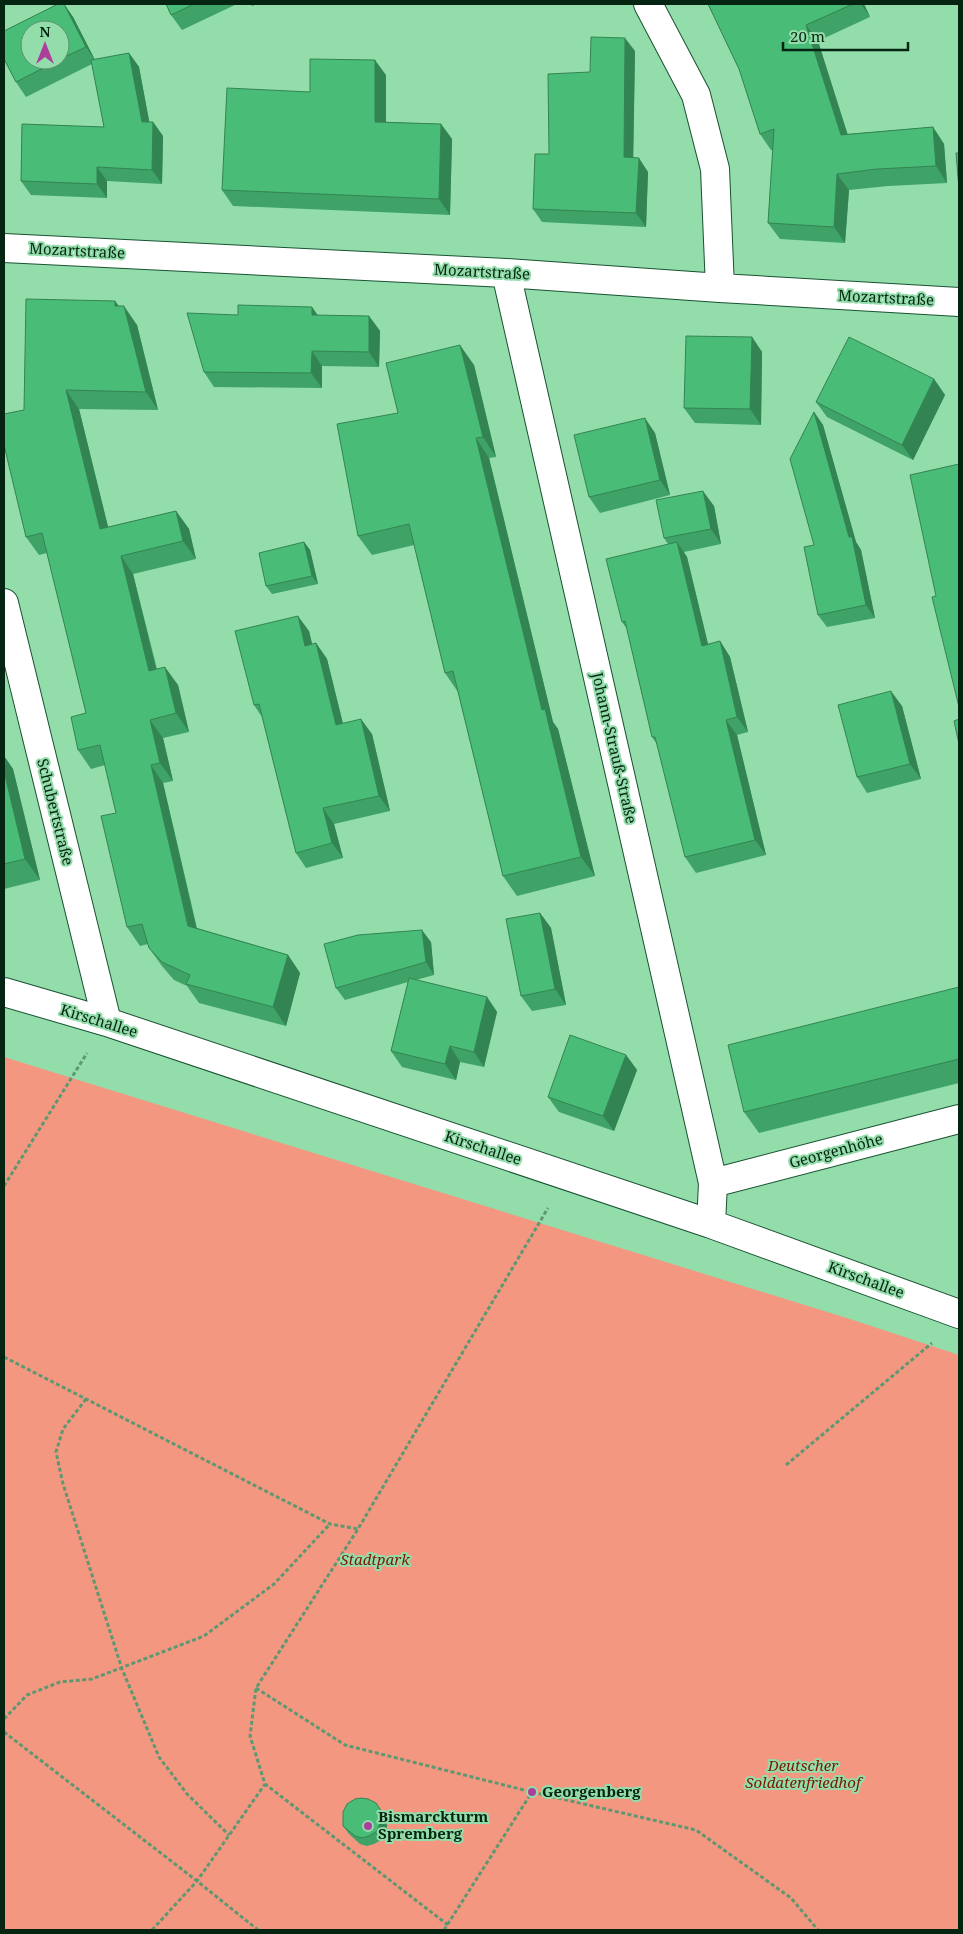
<svg xmlns="http://www.w3.org/2000/svg" width="963" height="1934" viewBox="0 0 963 1934" font-family="'Noto Serif',serif">
	<rect width="100%" height="100%" fill="#93ddab"/>
	<!-- green -->
	<path fill="#f39781" d="M 4,1057 L 853,1320 L 959,1355 L 959,1930 L 4,1930 Z"/>
	<g fill="none" stroke-linecap="round" stroke-linejoin="round">
		<!-- minor casing -->
		<g stroke="#195231" stroke-width="30">
			<path id="minor" d="M 648,4 L 696,95 L 715,169 L 720,288
				M 4,248 L 506,273 L 720,288 L 959,302
				M 506,273 L 713,1183 L 711,1224
				M 4,603 L 107,1022
				M 4,992 L 107,1022 L 711,1224 L 959,1314
				M 713,1183 L 959,1119"/>
		</g>
		<!-- path -->
		<path stroke="#5d9871" stroke-width="3" stroke-dasharray="4 2.5" stroke-linecap="butt" d="M 4,1186 L 87,1053
			M 4,1357 L 330,1524 L 358,1529
			M 86,1399 L 63,1429 L 56,1452 L 63,1484 L 122,1669 L 159,1757 L 187,1794 L 229,1835
			M 786,1465 L 932,1343
			M 256,1688 L 345,1745 L 532,1792 L 696,1830 L 791,1898 L 818,1930
			M 4,1719 L 27,1695 L 60,1682 L 92,1679 L 204,1636 L 274,1584 L 330,1524
			M 4,1732 L 197,1881 L 258,1930
			M 448,1925 L 265,1784 L 250,1736 L 256,1688 L 358,1529 L 548,1208
			M 152,1930 L 197,1881 L 265,1784
			M 444,1930 L 532,1792"/>
		<!-- minor -->
		<use href="#minor" stroke="#fff" stroke-width="28"/>
	</g>
	<!-- wall -->
	<path fill="#3fa266" fill-rule="evenodd" d="M 58,4 L 64,4 L 73,17 L 95,60 L 129,53 L 139,67 L 149,122 L 153,122 L 163,136 L 162,184 L 107,181 L 107,198 L 31,195 L 21,181 L 22,124 L 104,127 L 92,64 L 26,97 L 16,82 L 4,59 L 4,31 ZM 30,30 L 60,30 L 60,60 L 30,60 Z
		M 166,4 L 237,4 L 182,30 L 171,15 Z
		M 250,4 L 257,4 L 252,6 Z
		M 708,4 L 864,4 L 870,17 L 818,41 L 847,134 L 933,127 L 944,144 L 947,183 L 888,186 L 849,190 L 845,243 L 780,239 L 768,223 L 773,150 L 771,150 L 760,134 L 739,69 Z
		M 635,51 L 633,158 L 648,172 L 646,227 L 542,222 L 533,209 L 549,154 L 590,72 Z
		M 386,75 L 386,122 L 441,124 L 452,139 L 450,215 L 233,206 L 222,190 L 310,92 Z
		M 115,301 L 119,306 L 137,325 L 158,410 L 79,409 L 108,527 L 176,511 L 189,529 L 196,559 L 133,574 L 157,669 L 178,685 L 189,732 L 163,738 L 173,781 L 163,783 L 197,928 L 288,955 L 300,973 L 286,1026 L 199,1003 L 187,986 L 174,980 L 162,966 L 149,948 L 148,944 L 140,946 L 127,927 L 116,813 L 105,765 L 91,769 L 78,750 L 86,713 L 47,553 L 39,555 L 26,537 L 24,410 Z
		M 238,315 L 369,316 L 380,331 L 379,367 L 322,366 L 322,388 L 214,387 L 204,372 Z
		M 752,337 L 762,352 L 761,425 L 695,423 L 684,408 Z
		M 474,365 L 496,457 L 489,458 L 553,722 L 558,729 L 595,876 L 517,896 L 503,876 L 458,692 L 445,673 L 414,545 L 372,555 L 358,536 Z
		M 934,379 L 945,395 L 913,460 L 827,417 L 816,402 Z
		M 814,412 L 823,425 L 856,542 L 861,550 L 875,618 L 827,627 L 818,615 L 814,545 Z
		M 655,433 L 670,495 L 600,513 L 589,497 Z
		M 714,506 L 721,544 L 684,552 L 687,557 L 708,644 L 720,641 L 730,657 L 748,732 L 737,735 L 766,855 L 696,873 L 685,857 L 657,744 L 652,737 L 627,629 L 622,622 L 668,544 L 664,538 Z
		M 304,542 L 310,550 L 318,584 L 272,594 L 266,586 Z
		M 309,631 L 312,644 L 316,643 L 327,659 L 343,724 L 372,734 L 390,811 L 334,824 L 343,858 L 306,868 L 296,853 L 262,717 L 254,705 Z
		M 902,706 L 921,779 L 867,793 L 857,777 Z
		M 4,756 L 13,769 L 40,880 L 4,889 Z
		M 540,913 L 551,928 L 566,1005 L 532,1011 L 521,996 Z
		M 431,942 L 434,975 L 416,980 L 487,997 L 497,1012 L 484,1067 L 460,1062 L 456,1080 L 402,1067 L 391,1051 L 408,982 L 345,1000 L 336,988 Z
		M 959,987 L 959,1083 L 759,1133 L 744,1112 Z
		M 626,1055 L 637,1070 L 614,1131 L 559,1112 L 548,1097 Z
		M 385,1817 L 387,1826 L 383,1839 L 374,1844 L 367,1846 L 360,1844 L 349,1834 L 343,1826 Z"/>
	<!-- shaded-wall -->
	<path fill="#338453" d="M 64,4 L 73,17 L 96,62 L 86,47 Z
		M 861,4 L 864,4 L 870,17 Z
		M 806,25 L 818,41 L 853,151 L 841,135 Z
		M 625,38 L 635,51 L 633,171 L 624,157 Z
		M 129,53 L 139,67 L 152,136 L 142,122 Z
		M 375,60 L 386,75 L 386,137 L 375,122 Z
		M 153,122 L 163,136 L 162,184 L 152,170 Z
		M 441,124 L 452,139 L 450,215 L 439,199 Z
		M 933,127 L 944,144 L 947,183 L 936,166 Z
		M 639,158 L 648,172 L 646,227 L 636,213 Z
		M 97,167 L 107,181 L 107,198 L 97,184 Z
		M 837,174 L 849,190 L 845,243 L 834,227 Z
		M 115,301 L 127,318 L 124,306 L 137,325 L 158,410 L 146,392 L 115,306 Z
		M 312,307 L 322,321 L 312,315 Z
		M 369,316 L 380,331 L 379,367 L 369,352 Z
		M 752,337 L 762,352 L 761,425 L 750,409 Z
		M 460,345 L 474,365 L 496,457 L 483,437 Z
		M 312,351 L 322,366 L 322,388 L 311,373 Z
		M 934,379 L 945,395 L 913,460 L 902,445 Z
		M 66,390 L 79,409 L 113,547 L 100,529 Z
		M 814,412 L 823,425 L 856,542 L 861,550 L 875,618 L 866,605 L 849,537 Z
		M 645,418 L 655,433 L 670,495 L 660,480 Z
		M 476,438 L 489,458 L 553,722 L 558,729 L 595,876 L 581,857 L 542,710 Z
		M 703,491 L 714,506 L 721,544 L 711,529 Z
		M 176,511 L 189,529 L 196,559 L 183,541 Z
		M 304,542 L 310,550 L 318,584 L 312,576 Z
		M 677,542 L 687,557 L 712,661 L 702,646 Z
		M 121,556 L 133,574 L 161,689 L 149,671 Z
		M 298,616 L 309,631 L 316,661 L 305,646 Z
		M 720,641 L 730,657 L 748,732 L 737,717 Z
		M 316,643 L 327,659 L 347,740 L 336,725 Z
		M 165,667 L 178,685 L 189,732 L 176,713 Z
		M 891,691 L 902,706 L 921,779 L 910,764 Z
		M 361,719 L 372,734 L 390,811 L 379,796 Z
		M 150,720 L 163,738 L 173,781 L 160,763 Z
		M 726,720 L 737,735 L 766,855 L 755,840 Z
		M 4,756 L 13,769 L 40,880 L 25,859 L 4,771 Z
		M 151,765 L 163,783 L 200,944 L 188,926 Z
		M 323,808 L 334,824 L 343,858 L 332,843 Z
		M 540,913 L 551,928 L 566,1005 L 555,989 Z
		M 422,930 L 431,942 L 434,975 L 426,962 Z
		M 288,955 L 300,973 L 286,1026 L 273,1007 Z
		M 487,997 L 497,1012 L 484,1067 L 474,1052 Z
		M 450,1046 L 460,1062 L 456,1080 L 445,1064 Z
		M 626,1055 L 637,1070 L 614,1131 L 603,1116 Z
		M 380,1809 L 385,1817 L 387,1826 L 383,1839 L 377,1831 Z"/>
	<!-- building -->
	<path fill="#49bc77" stroke="#338453" d="M 58,4 L 64,4 L 86,47 L 60,59 L 60,30 L 30,30 L 30,60 L 59,60 L 16,82 L 4,59 L 4,31 Z
		M 166,4 L 194,4 L 171,15 Z
		M 708,4 L 853,4 L 806,25 L 841,135 L 933,127 L 936,166 L 877,169 L 837,174 L 834,227 L 768,223 L 774,129 L 760,134 L 739,69 Z
		M 591,37 L 625,38 L 624,157 L 639,158 L 636,213 L 533,209 L 535,154 L 549,154 L 548,74 L 590,72 Z
		M 129,53 L 142,122 L 153,122 L 152,170 L 97,167 L 97,184 L 21,181 L 22,124 L 104,127 L 91,60 Z
		M 310,59 L 375,60 L 375,122 L 441,124 L 439,199 L 222,190 L 227,88 L 310,92 Z
		M 956,153 L 959,153 L 959,189 Z
		M 26,299 L 115,301 L 115,306 L 124,306 L 146,392 L 66,390 L 100,529 L 176,511 L 183,541 L 121,556 L 149,671 L 165,667 L 176,713 L 150,720 L 160,763 L 151,765 L 188,926 L 288,955 L 273,1007 L 186,984 L 190,975 L 162,962 L 149,948 L 142,924 L 127,927 L 101,816 L 116,813 L 100,745 L 78,750 L 71,717 L 86,713 L 42,533 L 26,537 L 4,445 L 4,414 L 24,410 Z
		M 238,305 L 312,307 L 312,315 L 369,316 L 369,352 L 312,351 L 311,373 L 204,372 L 187,313 L 238,315 Z
		M 686,336 L 752,337 L 750,409 L 684,408 Z
		M 849,337 L 934,379 L 902,445 L 816,402 Z
		M 460,345 L 483,437 L 476,438 L 542,710 L 545,709 L 581,857 L 503,876 L 453,671 L 445,673 L 409,524 L 358,536 L 337,424 L 398,413 L 386,363 Z
		M 814,412 L 849,537 L 852,537 L 866,605 L 818,615 L 804,547 L 814,545 L 790,459 Z
		M 645,418 L 660,480 L 589,497 L 574,435 Z
		M 959,464 L 959,707 L 932,597 L 936,596 L 910,475 Z
		M 703,491 L 711,529 L 664,538 L 656,500 Z
		M 304,542 L 312,576 L 266,586 L 259,553 Z
		M 677,542 L 702,646 L 720,641 L 737,717 L 726,720 L 755,840 L 685,857 L 655,737 L 652,737 L 625,621 L 622,622 L 606,559 Z
		M 298,616 L 305,646 L 316,643 L 336,725 L 361,719 L 379,796 L 323,808 L 332,843 L 296,853 L 259,704 L 254,705 L 235,631 Z
		M 891,691 L 910,764 L 857,777 L 838,705 Z
		M 959,719 L 959,744 L 954,721 Z
		M 4,771 L 25,859 L 4,864 Z
		M 540,913 L 555,989 L 521,996 L 506,919 Z
		M 422,930 L 426,962 L 336,988 L 324,944 L 358,935 Z
		M 409,978 L 487,997 L 474,1052 L 450,1046 L 445,1064 L 391,1051 Z
		M 959,987 L 959,1059 L 744,1112 L 728,1045 Z
		M 570,1035 L 626,1055 L 603,1116 L 548,1097 Z
		M 361,1798 L 368,1799 L 376,1803 L 380,1809 L 382,1818 L 377,1831 L 369,1836 L 362,1838 L 355,1836 L 343,1826 L 343,1812 L 347,1804 L 355,1799 Z"/>
	<!-- markers -->
	<g fill="#ac3e9c" stroke="#93ddab" stroke-width="2">
		<circle cx="532" cy="1792" r="5"/>
		<circle cx="368" cy="1826" r="5"/>
	</g>
	<g text-anchor="middle" stroke-width="4" stroke-linejoin="round" paint-order="stroke">
		<!-- street labels -->
		<g font-size="15" fill="#052512" stroke="#93ddab">
			<text transform="translate(77 251) rotate(3)" y="5">Mozartstraße</text>
			<text transform="translate(482 272) rotate(3)" y="5">Mozartstraße</text>
			<text transform="translate(886 298) rotate(3)" y="5">Mozartstraße</text>
			<text transform="translate(614 748) rotate(77)" y="5">Johann-Strauß-Straße</text>
			<text transform="translate(55 812) rotate(76)" y="5">Schubertstraße</text>
			<text transform="translate(99 1021) rotate(17)" y="5">Kirschallee</text>
			<text transform="translate(483 1148) rotate(18)" y="5">Kirschallee</text>
			<text transform="translate(836 1151) rotate(-15)" y="5">Georgenhöhe</text>
			<text transform="translate(866 1280) rotate(20)" y="5">Kirschallee</text>
		</g>
		<!-- park labels -->
		<g font-size="15" font-style="italic" fill="#7d1800" stroke="#93ddab">
			<text x="375" y="1565">Stadtpark</text>
			<text x="803" y="1771">Deutscher<tspan x="803" dy="17">Soldatenfriedhof</tspan></text>
		</g>
		<!-- poi labels -->
		<g font-size="15" font-weight="bold" fill="#052512" stroke="#93ddab" text-anchor="start">
			<text x="542" y="1797">Georgenberg</text>
			<text x="378" y="1822">Bismarckturm<tspan x="378" dy="17">Spremberg</tspan></text>
		</g>
	</g>
	<!-- border -->
	<rect width="963" height="1934" fill="none" stroke="#052512" stroke-width="10"/>
	<!-- north arrow -->
	<g transform="translate(45 45)"><circle r="24" fill="#93ddab" stroke="#5a936e"/>
	<path d="M0-4L9 19L0 12L-9 19Z" fill="#ac3e9c"/>
	<text y="-8" font-size="14" font-weight="bold" text-anchor="middle" fill="#052512">N</text>
	</g>
	<!-- scale -->
	<path d="M783 42v8h125v-8" fill="none" stroke="#052512" stroke-width="2.5"/>
	<text x="790" y="42" font-size="15" fill="#052512" stroke="#93ddab" stroke-width="4" paint-order="stroke">20 m</text>
</svg>
